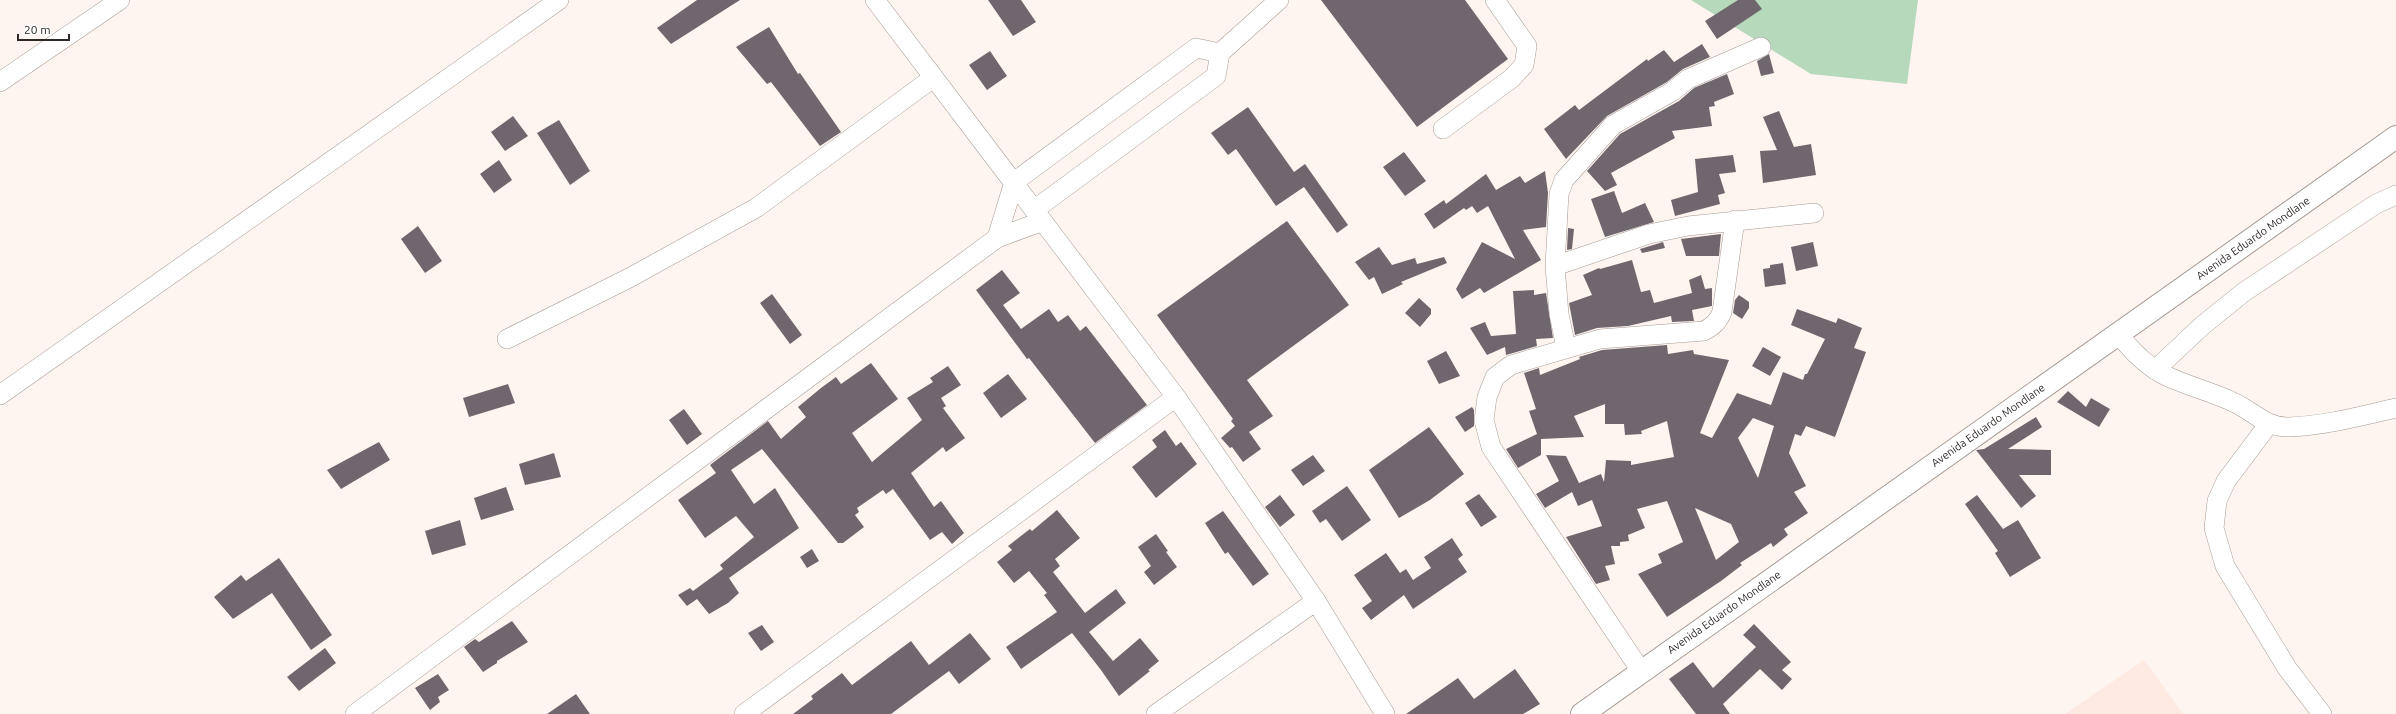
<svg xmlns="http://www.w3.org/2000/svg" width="2396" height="714" viewBox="0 0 2396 714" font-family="Ubuntu,sans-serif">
	<rect width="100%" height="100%" fill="#fff5f0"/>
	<!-- built -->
	<path fill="#feeae0" d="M 2144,660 L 2183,714 L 2065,714 Z"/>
	<!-- green -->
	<path fill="#b5d9ba" d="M 1691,0 L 1918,0 L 1907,84 L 1811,74 Z"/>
	<!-- building -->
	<path fill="#70676e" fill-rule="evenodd" d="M 697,0 L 740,0 L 671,44 L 657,28 Z
		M 988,0 L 1021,0 L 1036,22 L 1013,36 Z
		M 1321,0 L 1465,0 L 1508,59 L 1417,127 Z
		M 1738,0 L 1755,0 L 1762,9 L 1717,39 L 1705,21 Z
		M 769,27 L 798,74 L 800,73 L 841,132 L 820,146 L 771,82 L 767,84 L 736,47 Z
		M 1702,44 L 1710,57 L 1683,69 L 1667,82 L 1607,116 L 1566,159 L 1544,129 L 1575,105 L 1579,110 L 1647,59 L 1648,61 L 1664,50 L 1674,62 Z
		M 990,51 L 1007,76 L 987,90 L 969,65 Z
		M 1769,54 L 1774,73 L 1761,76 L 1757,61 Z
		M 1727,74 L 1734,94 L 1714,102 L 1715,106 L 1709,107 L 1712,126 L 1672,131 L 1675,138 L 1611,173 L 1617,185 L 1605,191 L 1587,171 L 1620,134 L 1679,101 L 1694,88 Z
		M 1248,107 L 1294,172 L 1305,164 L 1348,225 L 1337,233 L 1304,187 L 1276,206 L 1236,149 L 1228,155 L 1211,133 Z
		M 1779,111 L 1794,147 L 1811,144 L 1816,175 L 1763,183 L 1760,151 L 1777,150 L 1763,117 Z
		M 513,116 L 528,136 L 505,151 L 491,132 Z
		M 559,120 L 590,171 L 570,185 L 537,133 Z
		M 1404,152 L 1426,181 L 1405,196 L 1383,167 Z
		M 1733,155 L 1736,172 L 1719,174 L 1725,193 L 1718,195 L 1720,204 L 1675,216 L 1671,200 L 1698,192 L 1695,159 Z
		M 499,160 L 512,180 L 494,193 L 480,174 Z
		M 1545,171 L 1548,193 L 1546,227 L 1523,230 L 1541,260 L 1484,293 L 1480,288 L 1462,299 L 1456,289 L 1482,242 L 1515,259 L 1488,206 L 1477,213 L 1472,206 L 1466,210 L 1464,208 L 1434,229 L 1424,214 L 1444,200 L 1446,204 L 1486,174 L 1496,190 L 1520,176 L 1525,183 Z
		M 1614,191 L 1622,213 L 1645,203 L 1654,222 L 1605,237 L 1591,199 Z
		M 1287,221 L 1349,305 L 1247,380 L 1273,416 L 1249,432 L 1261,449 L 1243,462 L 1232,447 L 1230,448 L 1221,438 L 1235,426 L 1231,421 L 1233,419 L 1157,315 Z
		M 418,226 L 442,261 L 425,273 L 401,239 Z
		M 1568,228 L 1574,229 L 1572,249 L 1567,250 Z
		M 1721,234 L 1719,256 L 1686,256 L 1681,239 Z
		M 1663,242 L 1665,248 L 1642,253 L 1640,249 Z
		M 1813,242 L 1818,266 L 1796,271 L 1791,247 Z
		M 1379,247 L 1392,265 L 1415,258 L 1417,264 L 1444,257 L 1447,263 L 1401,282 L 1403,284 L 1382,294 L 1374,277 L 1369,280 L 1355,262 Z
		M 1632,260 L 1641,292 L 1650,290 L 1654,303 L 1692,293 L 1689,280 L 1701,275 L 1705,289 L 1712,288 L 1712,306 L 1692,310 L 1694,321 L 1672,322 L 1671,316 L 1628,326 L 1597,328 L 1575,335 L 1569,303 L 1592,295 L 1583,275 L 1599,268 L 1600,269 Z
		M 1783,263 L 1786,284 L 1765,287 L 1763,269 L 1770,268 L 1770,265 Z
		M 1002,270 L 1020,293 L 1003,305 L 1021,329 L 1049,309 L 1058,322 L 1068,315 L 1080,331 L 1086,326 L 1147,405 L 1095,443 L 1029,358 L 1027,359 L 976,290 Z
		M 1534,290 L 1534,295 L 1546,293 L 1553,338 L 1536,339 L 1537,346 L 1506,355 L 1505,347 L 1487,355 L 1470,328 L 1485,322 L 1491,336 L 1516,334 L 1513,291 Z
		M 772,294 L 802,335 L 790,344 L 760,303 Z
		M 1739,295 L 1749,302 L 1749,308 L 1742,319 L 1733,313 L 1735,300 Z
		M 1419,298 L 1431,309 L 1431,314 L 1420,327 L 1405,313 Z
		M 1797,309 L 1836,323 L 1838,318 L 1862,328 L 1854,348 L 1866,352 L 1835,437 L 1806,426 L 1801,436 L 1795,434 L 1789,453 L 1806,486 L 1794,492 L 1808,513 L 1784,529 L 1788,535 L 1773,547 L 1771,543 L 1740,563 L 1742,565 L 1721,581 L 1667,617 L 1638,574 L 1662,563 L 1658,554 L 1683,542 L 1667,501 L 1637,509 L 1645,528 L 1628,535 L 1629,541 L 1620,542 L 1620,546 L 1611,546 L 1615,564 L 1605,566 L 1610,580 L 1596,584 L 1566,537 L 1602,526 L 1592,500 L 1578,506 L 1572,492 L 1545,508 L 1536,494 L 1559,481 L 1546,455 L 1566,456 L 1579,483 L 1601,474 L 1604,482 L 1606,460 L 1631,461 L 1631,465 L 1674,457 L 1667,421 L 1641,431 L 1642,434 L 1625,435 L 1624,424 L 1605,424 L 1605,404 L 1574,416 L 1584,437 L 1541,439 L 1541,455 L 1518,468 L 1506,449 L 1537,434 L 1529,411 L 1536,409 L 1524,373 L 1539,368 L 1540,375 L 1580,359 L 1579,357 L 1602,350 L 1667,345 L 1668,354 L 1693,350 L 1694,354 L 1729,360 L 1700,433 L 1712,438 L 1737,393 L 1771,405 L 1783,372 L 1803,380 L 1805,374 L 1807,374 L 1825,339 L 1791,325 ZM 1753,418 L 1774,426 L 1758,478 L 1738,438 ZM 1695,508 L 1731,524 L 1739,542 L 1716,560 Z
		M 1763,347 L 1781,357 L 1770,376 L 1752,366 Z
		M 1446,351 L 1460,376 L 1439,384 L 1427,361 Z
		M 871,363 L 898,399 L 852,433 L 872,462 L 922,420 L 907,398 L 933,382 L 930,378 L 948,366 L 961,385 L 941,398 L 946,406 L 943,408 L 965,438 L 946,452 L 943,447 L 911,473 L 934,507 L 941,501 L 964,533 L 952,544 L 942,532 L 930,540 L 893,489 L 886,494 L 883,490 L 857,508 L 859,512 L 855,515 L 864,527 L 843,543 L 838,543 L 762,449 L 731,470 L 754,504 L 775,488 L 799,528 L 729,578 L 725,572 L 739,593 L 728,603 L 709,614 L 697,599 L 687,606 L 678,595 L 690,588 L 693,591 L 723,569 L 720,565 L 754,537 L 736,516 L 705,538 L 678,500 L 716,473 L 710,465 L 768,421 L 781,439 L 806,417 L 798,407 L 821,388 L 836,377 L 841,384 Z
		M 1008,374 L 1027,399 L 1001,418 L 983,393 Z
		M 508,384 L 515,403 L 469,417 L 463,398 Z
		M 2068,391 L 2086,407 L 2091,398 L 2110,409 L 2099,427 L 2057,402 Z
		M 1472,407 L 1474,410 L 1474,426 L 1465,432 L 1455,417 Z
		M 684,409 L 702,434 L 687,445 L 669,420 Z
		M 2036,417 L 2042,427 L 2008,449 L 2051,450 L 2051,475 L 2019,475 L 2036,496 L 2021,508 L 1976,450 L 1984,449 Z
		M 1429,427 L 1464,474 L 1430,500 L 1399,518 L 1369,470 Z
		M 1165,430 L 1176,446 L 1181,442 L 1197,464 L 1156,498 L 1132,467 L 1157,447 L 1152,440 Z
		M 379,442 L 390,460 L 341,489 L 327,470 Z
		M 554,453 L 561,477 L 525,485 L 519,464 Z
		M 1313,455 L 1325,471 L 1303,486 L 1291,470 Z
		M 1347,486 L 1371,520 L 1342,541 L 1326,519 L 1320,523 L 1312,511 Z
		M 506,487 L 514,510 L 481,520 L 474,498 Z
		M 1479,494 L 1497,517 L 1481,527 L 1465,503 Z
		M 1280,495 L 1295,515 L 1280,527 L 1265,507 Z
		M 1977,495 L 2003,529 L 2018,520 L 2041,558 L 2010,577 L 1995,553 L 1998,551 L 1965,504 Z
		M 1057,510 L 1080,538 L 1055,559 L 1060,566 L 1053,572 L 1085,613 L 1116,589 L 1126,603 L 1089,632 L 1113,661 L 1140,638 L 1159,661 L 1148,670 L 1150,671 L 1119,696 L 1101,670 L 1072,633 L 1021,669 L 1006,647 L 1057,612 L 1044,595 L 1047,593 L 1029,571 L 1014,583 L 997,562 L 1012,550 L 1008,546 L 1030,529 L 1032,531 Z
		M 1223,511 L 1269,574 L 1253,586 L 1228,552 L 1225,554 L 1205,523 Z
		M 460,520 L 466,545 L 432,555 L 425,531 Z
		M 1156,534 L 1168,551 L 1166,552 L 1177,567 L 1154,585 L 1144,572 L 1151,566 L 1138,547 Z
		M 1452,538 L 1463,555 L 1458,559 L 1467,572 L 1413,609 L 1404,595 L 1371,620 L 1362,608 L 1372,601 L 1354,575 L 1386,553 L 1400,573 L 1406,569 L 1413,580 L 1431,568 L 1424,557 Z
		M 812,549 L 819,561 L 807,568 L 800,557 Z
		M 279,558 L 332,635 L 311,650 L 272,593 L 233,619 L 214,597 L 241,575 L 246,581 Z
		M 512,621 L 528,642 L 497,661 L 497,663 L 483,672 L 464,647 L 475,639 L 479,642 Z
		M 1754,624 L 1791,662 L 1782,670 L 1792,679 L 1782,690 L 1760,669 L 1723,704 L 1730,714 L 1696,714 L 1669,679 L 1693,662 L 1713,688 L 1756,647 L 1743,635 Z
		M 762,625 L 774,642 L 761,651 L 748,633 Z
		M 970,633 L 991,659 L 959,684 L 949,671 L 891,714 L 793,714 L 813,699 L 811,696 L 842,673 L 852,685 L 911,641 L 929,665 Z
		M 325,648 L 336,663 L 299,691 L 287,677 Z
		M 1515,669 L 1540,704 L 1523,714 L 1406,714 L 1458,678 L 1474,699 Z
		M 438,674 L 449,690 L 438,697 L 440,702 L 430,710 L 415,688 Z
		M 576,694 L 590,714 L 547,714 Z"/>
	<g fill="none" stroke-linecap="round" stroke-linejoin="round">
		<!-- minor casing -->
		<g stroke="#a59a94" stroke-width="20">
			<path id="minor" d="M 875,0 L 1176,397 L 1316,601 L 1385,714
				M 0,82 L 120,0
				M 1443,129 L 1512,78 L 1524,65 L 1527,46 L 1495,0
				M 1034,210 L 1216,76 L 1220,53 L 1279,0
				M 997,238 L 1014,182 L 1196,48 L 1220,53
				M 1555,266 L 1649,234 L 1688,226 L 1814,213
				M 2118,333 C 2128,347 2140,359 2154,369 C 2174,383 2212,391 2235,403 C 2254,412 2267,428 2289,427 C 2324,426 2361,416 2396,408
				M 507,339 L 631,277 L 756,208 L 933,78
				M 1566,348 L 1559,314 L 1555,266 L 1559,194 L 1564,180 L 1613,125 L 1673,91 L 1688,79 L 1761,47
				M 2155,370 L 2203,325 L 2244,292 L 2376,204 L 2396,195
				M 0,395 L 559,0
				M 2268,425 L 2226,481 L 2217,501 L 2214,528 L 2225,566 L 2287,668 L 2322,714
				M 1641,671 L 1491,447 L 1484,420 L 1487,397 L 1495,377 L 1511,365 L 1600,339 L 1704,331 C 1713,326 1718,322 1722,312 L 1735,220
				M 355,714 L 997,238 L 1043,221
				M 744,714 L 1176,397
				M 1156,714 L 1316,601"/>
		</g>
		<!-- major casing -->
		<g stroke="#a59a94" stroke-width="24">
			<path id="major" d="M 1582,714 L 2396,137"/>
		</g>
		<!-- minor -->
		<use href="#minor" stroke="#fff" stroke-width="19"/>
		<!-- major -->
		<use href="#major" stroke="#fff" stroke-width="22"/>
	</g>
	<g text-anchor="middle" stroke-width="4" stroke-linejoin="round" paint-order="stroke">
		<!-- street labels -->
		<g font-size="11" fill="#2d2826" stroke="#fff">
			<text transform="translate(2253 238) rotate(-35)" y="4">Avenida Eduardo Mondlane</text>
			<text transform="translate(1988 425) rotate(-35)" y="4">Avenida Eduardo Mondlane</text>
			<text transform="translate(1724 612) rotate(-35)" y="4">Avenida Eduardo Mondlane</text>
		</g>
	</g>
	<!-- scale -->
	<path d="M18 34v6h51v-6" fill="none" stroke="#2d2826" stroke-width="2"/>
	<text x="24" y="34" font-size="12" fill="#2d2826" stroke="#ffffff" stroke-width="3" paint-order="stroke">20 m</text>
</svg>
